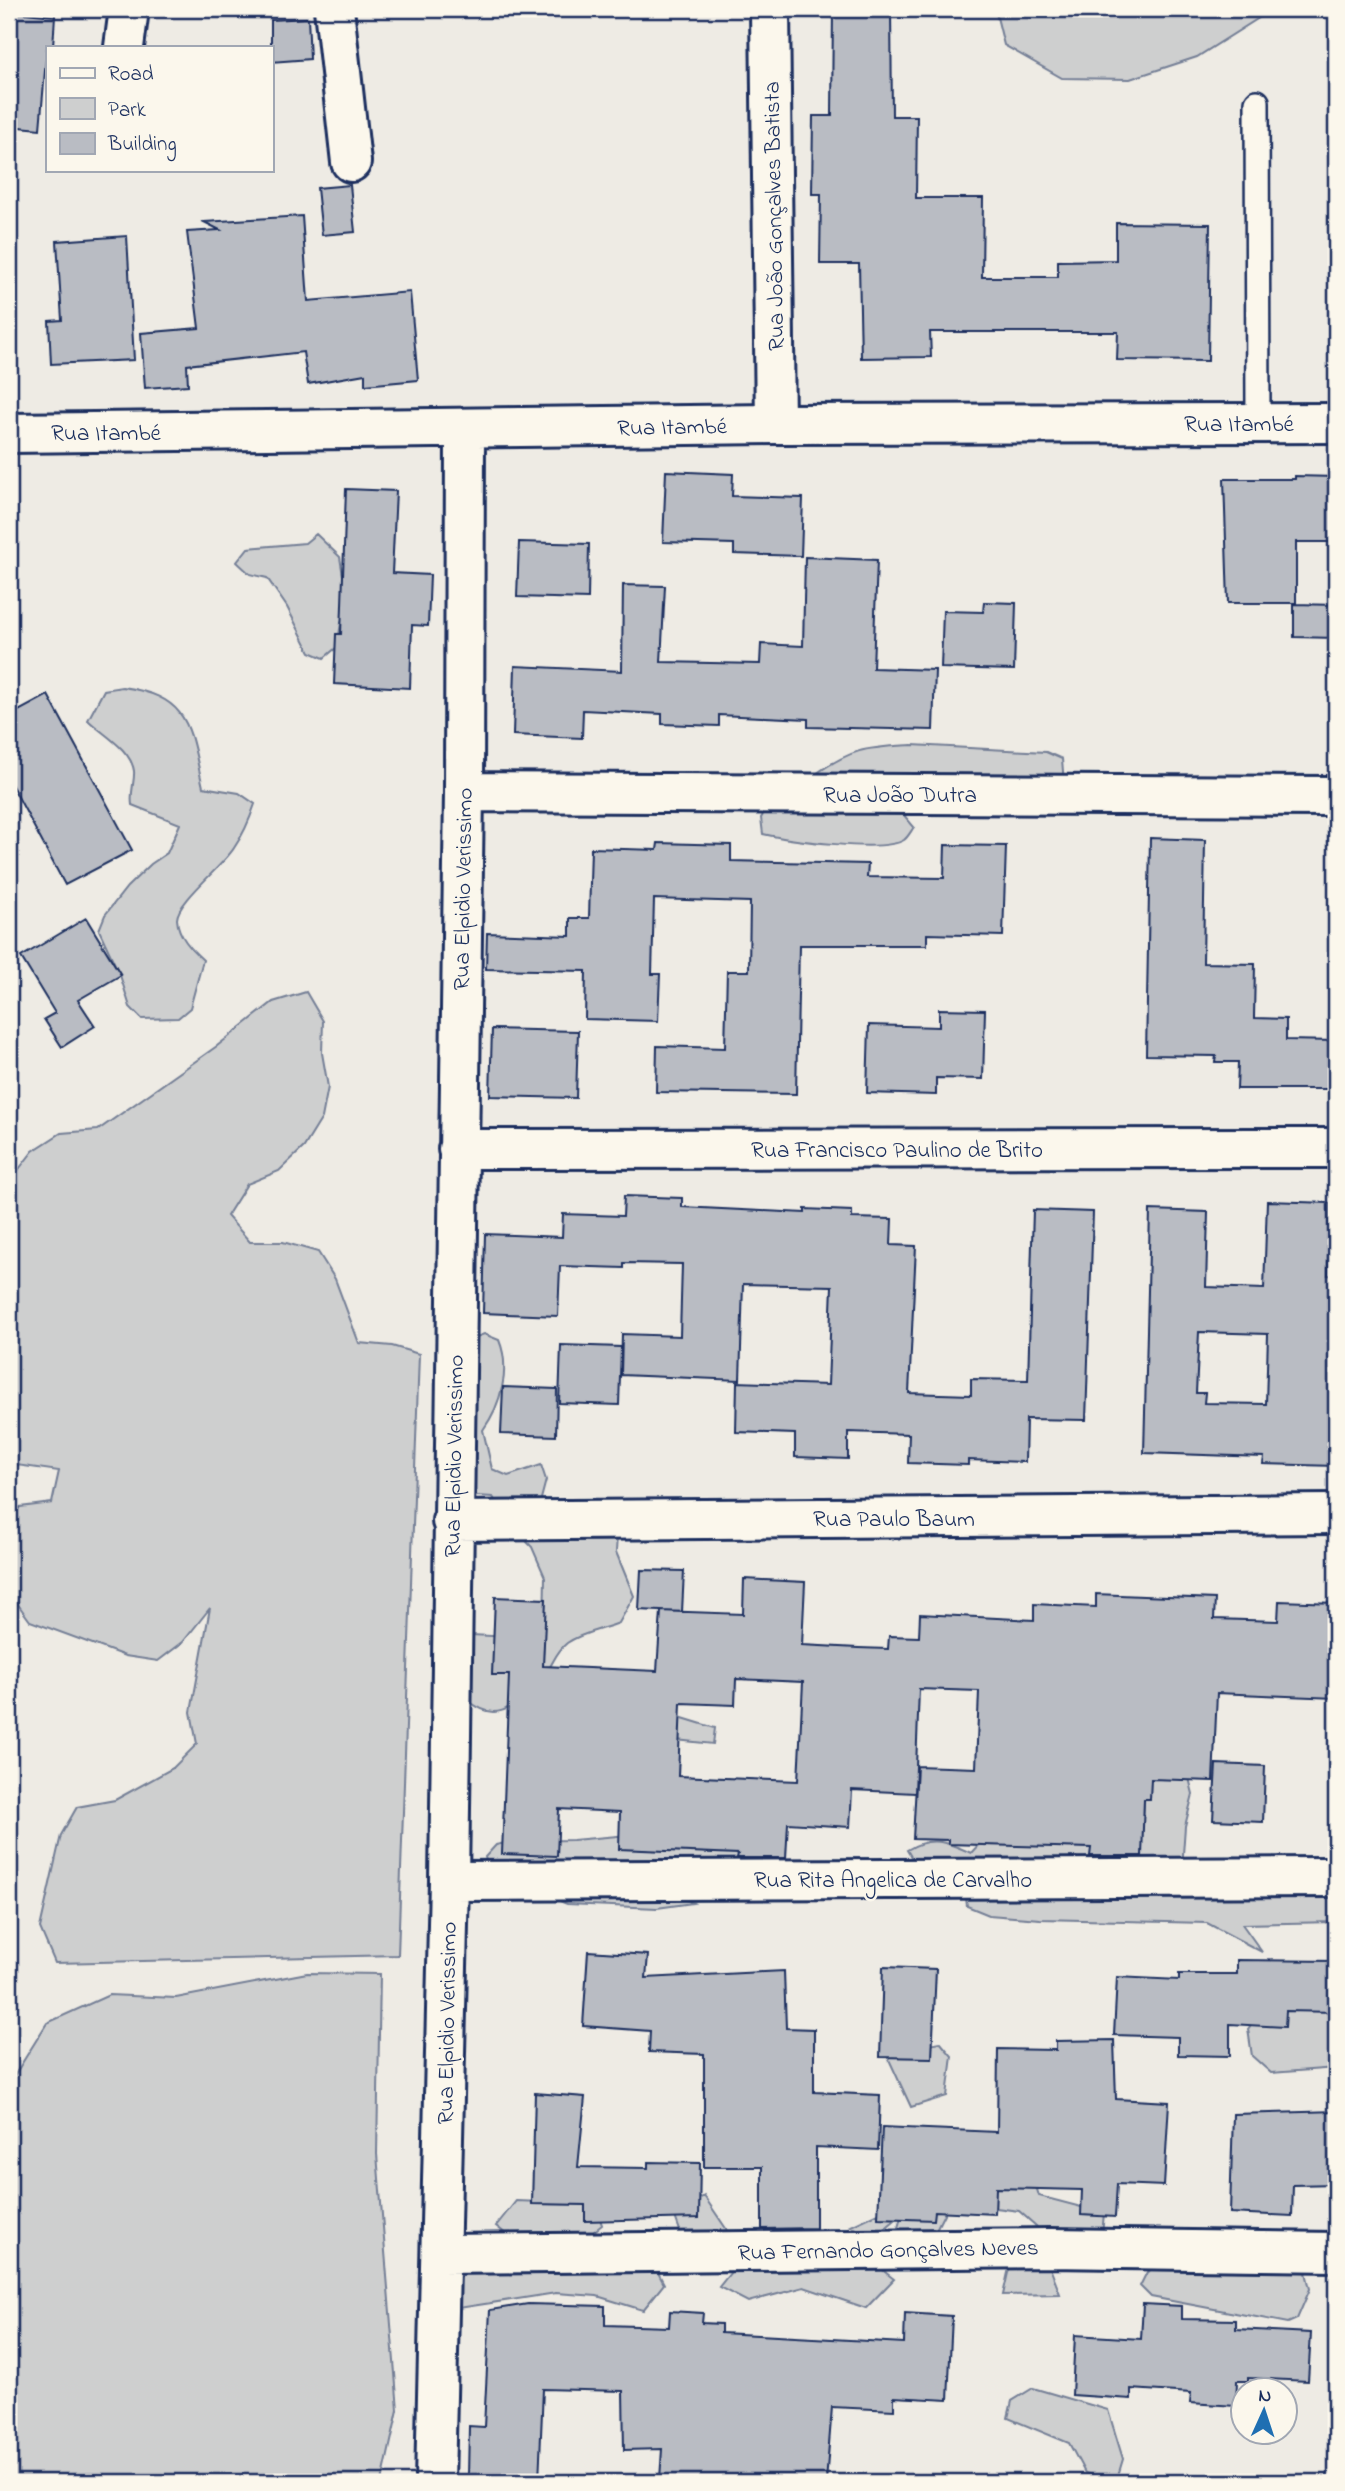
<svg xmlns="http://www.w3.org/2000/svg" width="1345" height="2491" viewBox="0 0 1345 2491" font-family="'Indie Flower',sans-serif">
	<rect width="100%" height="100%" fill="#eeebe4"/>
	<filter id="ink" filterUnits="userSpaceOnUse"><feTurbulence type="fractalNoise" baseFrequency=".0143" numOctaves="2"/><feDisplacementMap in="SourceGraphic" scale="14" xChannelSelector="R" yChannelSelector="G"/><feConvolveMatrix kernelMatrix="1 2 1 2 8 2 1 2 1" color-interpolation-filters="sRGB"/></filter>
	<g filter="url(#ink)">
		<!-- green -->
		<path fill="#cecfcf" stroke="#747f96" stroke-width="2" d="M 995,9 L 1273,9 L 1197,57 L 1130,79 L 1062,78 L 1004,45 Z
			M 316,534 L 340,557 L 348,607 L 341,623 L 337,647 L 324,658 L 310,652 L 287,607 L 267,578 L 250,574 L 237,562 L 248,548 L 305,543 Z
			M 122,687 C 192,697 189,728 203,787 L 239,793 L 255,804 C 250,819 243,835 234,848 C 223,866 177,902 177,919 C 178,936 191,949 203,960 L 190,1008 L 178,1018 L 142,1019 L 130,1007 L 120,975 L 99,930 L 105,915 L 127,887 L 151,864 L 167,853 L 180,824 L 132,805 C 130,792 135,781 134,771 C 131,749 102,734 88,720 L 104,690 Z
			M 912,745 L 1046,752 L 1062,759 L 1064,784 L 860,801 L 869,814 L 903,814 L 914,827 C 911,831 908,837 904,840 C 884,853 788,840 763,834 L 761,818 L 770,804 L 820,790 L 817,773 C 855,747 867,748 912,745 Z
			M 306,992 L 323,1021 L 322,1053 L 328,1087 L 322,1118 L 304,1147 L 279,1171 L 247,1184 L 227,1216 L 250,1242 L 283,1242 L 318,1252 L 335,1279 L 359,1343 L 392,1346 L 419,1354 L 398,1955 L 55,1963 L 40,1928 L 61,1835 L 77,1807 L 115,1800 L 173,1768 L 197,1744 L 191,1712 L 210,1608 L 183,1642 L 158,1661 L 125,1656 L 30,1621 L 9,1592 L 9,1520 L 20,1507 L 52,1503 L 59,1471 L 9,1464 L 9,1182 L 33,1151 L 61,1133 L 98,1130 L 217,1046 L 273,1002 Z
			M 484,1334 L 499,1340 C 511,1369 501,1405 483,1430 L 492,1469 L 508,1476 L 541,1465 L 546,1480 L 537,1514 L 617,1535 L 616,1552 L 634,1596 L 619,1623 C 601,1630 583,1632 567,1643 C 557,1651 555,1659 548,1670 C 544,1677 535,1684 529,1690 C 509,1710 495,1722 469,1701 L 471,1635 L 532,1638 L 544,1625 L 545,1577 L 532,1547 L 510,1525 L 493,1497 L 477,1496 L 463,1485 L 474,1338 Z
			M 676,1716 L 715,1728 L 713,1744 L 676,1740 Z
			M 1142,1772 L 1189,1778 L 1193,1794 L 1185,1826 L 1181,1883 L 1336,1883 L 1336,1922 L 1242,1924 L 1262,1952 L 1207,1923 L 1040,1919 L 989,1915 L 967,1906 L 965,1890 L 916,1865 L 907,1850 C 931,1835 947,1842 971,1853 L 981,1842 L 1143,1818 L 1145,1788 Z
			M 640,1834 L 768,1846 L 766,1862 L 676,1895 L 693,1903 L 657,1908 L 567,1904 L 490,1874 L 485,1857 L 496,1845 L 514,1841 L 573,1840 Z
			M 307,1973 L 380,1974 L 377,2154 L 398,2410 L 382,2482 L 9,2482 L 9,2084 L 47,2023 L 109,1995 L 176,1998 Z
			M 1326,1992 L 1336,1994 L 1336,2068 L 1271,2073 L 1252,2056 L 1248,2029 L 1268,2002 Z
			M 940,2042 L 952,2056 L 947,2096 L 911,2107 L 886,2053 Z
			M 1028,2160 L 1039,2196 L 1104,2213 L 1102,2235 L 1053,2241 L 1019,2211 L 981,2206 L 980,2174 Z
			M 925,2191 L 947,2208 L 928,2245 L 895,2238 L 902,2214 L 874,2238 L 851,2226 Z
			M 704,2196 L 729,2233 L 687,2250 L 674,2214 Z
			M 516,2201 L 595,2204 L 602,2225 L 583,2240 L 515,2241 L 496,2226 Z
			M 1044,2252 L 1060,2294 L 1003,2295 L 1011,2259 Z
			M 475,2259 L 653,2263 L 664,2284 L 643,2310 L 597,2296 L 556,2293 L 459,2308 L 452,2294 L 452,2278 Z
			M 1169,2260 L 1304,2264 L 1310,2289 L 1297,2319 L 1288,2323 L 1151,2297 L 1140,2286 L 1147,2272 Z
			M 739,2262 L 872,2262 L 894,2279 L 866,2308 L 804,2287 L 748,2302 L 719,2287 Z
			M 1033,2388 L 1108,2410 L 1123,2459 L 1116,2482 L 1085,2473 L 1069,2443 L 1008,2418 L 1012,2401 Z"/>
		<!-- building -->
		<path fill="#b9bcc3" stroke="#1b2f5e" stroke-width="2" fill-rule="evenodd" d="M 833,9 L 891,9 L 892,116 L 917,116 L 916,198 L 983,198 L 982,277 L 1058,277 L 1058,261 L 1116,260 L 1116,223 L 1210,224 L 1208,361 L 1117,360 L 1118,332 L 930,332 L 931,357 L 861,358 L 859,264 L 820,264 L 821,194 L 812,194 L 813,116 L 832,116 Z
			M 14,12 L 55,16 L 53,47 L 47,47 L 40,129 L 9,126 Z
			M 308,18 L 310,59 L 271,62 L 271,20 Z
			M 350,185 L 355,232 L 322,235 L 317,188 Z
			M 302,216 L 308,301 L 410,292 L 418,380 L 365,385 L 365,374 L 308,384 L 303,352 L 187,365 L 188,385 L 145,388 L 141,333 L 199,328 L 187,232 L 220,230 L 204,222 Z
			M 127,236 L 134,360 L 51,364 L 49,321 L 62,320 L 57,241 Z
			M 666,471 L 733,474 L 732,496 L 803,498 L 801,556 L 734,554 L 734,544 L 663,542 Z
			M 1295,476 L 1336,477 L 1336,542 L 1296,542 L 1296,603 L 1228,603 L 1224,479 L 1295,479 Z
			M 346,489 L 396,491 L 392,573 L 430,575 L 428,626 L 412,625 L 410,688 L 334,684 L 336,634 L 341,634 Z
			M 519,542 L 589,544 L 588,599 L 517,597 Z
			M 805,557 L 877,560 L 873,668 L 935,670 L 933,730 L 808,727 L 808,719 L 719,715 L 719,726 L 662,724 L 662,714 L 583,710 L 582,738 L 513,735 L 515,666 L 622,671 L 623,585 L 665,586 L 661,662 L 760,664 L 761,644 L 803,646 Z
			M 984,602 L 1016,603 L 1014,670 L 941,668 L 943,611 L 983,612 Z
			M 1294,604 L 1336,605 L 1336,638 L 1294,637 Z
			M 48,695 L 132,850 L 65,885 L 9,780 L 9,716 Z
			M 1150,838 L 1205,840 L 1203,963 L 1255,964 L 1254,1018 L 1286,1019 L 1286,1040 L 1336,1041 L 1336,1089 L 1237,1089 L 1238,1062 L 1215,1062 L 1216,1056 L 1146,1055 Z
			M 658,843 L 731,845 L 731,861 L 868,864 L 867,877 L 944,878 L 945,845 L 1006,846 L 1003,936 L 927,934 L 927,945 L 799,945 L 796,1094 L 656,1092 L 657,1046 L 725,1048 L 727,971 L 749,971 L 750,902 L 654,899 L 652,974 L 660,974 L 658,1021 L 585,1019 L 586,971 L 486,969 L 487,933 L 570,936 L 570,918 L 589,918 L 591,848 L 657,850 Z
			M 86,918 L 121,975 L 78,1000 L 95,1026 L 62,1047 L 44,1019 L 55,1013 L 21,957 Z
			M 939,1009 L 985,1010 L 983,1079 L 936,1078 L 936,1095 L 867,1093 L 869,1025 L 939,1027 Z
			M 492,1029 L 578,1031 L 576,1098 L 490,1096 Z
			M 624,1196 L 682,1198 L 682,1207 L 805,1213 L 805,1209 L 852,1211 L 852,1218 L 892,1219 L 891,1245 L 916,1246 L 909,1393 L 971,1395 L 971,1379 L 1028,1380 L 1033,1210 L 1093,1212 L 1086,1420 L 1026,1419 L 1025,1462 L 968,1460 L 968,1465 L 908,1463 L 909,1434 L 848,1432 L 848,1459 L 795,1457 L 795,1434 L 736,1432 L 737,1382 L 828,1385 L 832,1286 L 743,1284 L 740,1380 L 621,1375 L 622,1334 L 680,1336 L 682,1264 L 624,1263 L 624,1268 L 560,1266 L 558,1316 L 483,1313 L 485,1234 L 562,1237 L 563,1214 L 623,1216 Z
			M 1267,1201 L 1330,1203 L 1328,1275 L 1336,1276 L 1336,1466 L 1263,1464 L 1264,1457 L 1144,1453 L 1150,1210 L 1208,1212 L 1206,1287 L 1264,1289 ZM 1199,1332 L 1268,1334 L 1266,1404 L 1204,1403 L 1205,1393 L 1196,1393 Z
			M 561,1345 L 621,1347 L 619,1405 L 559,1403 Z
			M 503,1387 L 557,1389 L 556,1436 L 501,1434 Z
			M 641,1570 L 684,1571 L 682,1612 L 639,1610 Z
			M 744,1579 L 805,1582 L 802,1645 L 858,1648 L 888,1649 L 889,1636 L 919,1637 L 920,1614 L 1034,1620 L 1034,1604 L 1096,1607 L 1096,1594 L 1215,1599 L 1214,1619 L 1278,1621 L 1279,1601 L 1336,1603 L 1333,1660 L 1336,1660 L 1336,1698 L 1217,1693 L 1213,1781 L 1151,1779 L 1150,1799 L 1144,1799 L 1142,1856 L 1090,1856 L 1091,1848 L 948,1844 L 948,1840 L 913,1839 L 917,1766 L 976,1768 L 979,1691 L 919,1689 L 915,1793 L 852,1790 L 850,1827 L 788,1823 L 786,1858 L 737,1858 L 738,1854 L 619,1849 L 620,1812 L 559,1809 L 557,1856 L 502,1854 L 509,1675 L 492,1675 L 495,1597 L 546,1599 L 543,1666 L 657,1671 L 661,1611 L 743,1614 ZM 736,1679 L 803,1682 L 798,1781 L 678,1776 L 681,1703 L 735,1705 Z
			M 1216,1764 L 1265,1766 L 1263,1822 L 1213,1820 Z
			M 588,1951 L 648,1955 L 646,1978 L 784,1971 L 786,2028 L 814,2029 L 814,2092 L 880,2095 L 878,2150 L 816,2147 L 816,2228 L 762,2229 L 762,2167 L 704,2167 L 704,2054 L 649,2052 L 650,2031 L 583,2026 Z
			M 1237,1960 L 1336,1961 L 1336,2012 L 1286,2011 L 1285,2027 L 1230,2024 L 1230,2056 L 1178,2055 L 1178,2037 L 1114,2035 L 1117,1977 L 1179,1980 L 1179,1974 L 1237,1974 Z
			M 883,1967 L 936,1969 L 932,2058 L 880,2057 Z
			M 1114,2040 L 1116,2099 L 1169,2102 L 1164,2186 L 1117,2184 L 1115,2217 L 1081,2215 L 1082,2190 L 996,2188 L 995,2214 L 935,2211 L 934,2220 L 878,2218 L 882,2127 L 997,2132 L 998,2049 L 1056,2050 L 1056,2041 Z
			M 535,2093 L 585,2097 L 578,2167 L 648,2168 L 648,2162 L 700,2163 L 699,2218 L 585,2221 L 585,2205 L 532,2204 Z
			M 1336,2111 L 1336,2184 L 1293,2185 L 1292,2216 L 1230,2213 L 1233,2114 Z
			M 528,2304 L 605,2306 L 605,2325 L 669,2327 L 670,2311 L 703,2313 L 702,2323 L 721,2324 L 721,2333 L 904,2343 L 905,2313 L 952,2316 L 948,2400 L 894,2397 L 894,2410 L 832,2407 L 826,2482 L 673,2482 L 660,2479 L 662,2449 L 624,2450 L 623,2391 L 543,2389 L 539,2481 L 468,2478 L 469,2426 L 484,2427 L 490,2310 Z
			M 1143,2304 L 1182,2306 L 1182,2319 L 1236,2320 L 1236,2329 L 1311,2333 L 1308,2381 L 1248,2378 L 1248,2381 L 1237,2381 L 1236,2406 L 1190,2403 L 1191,2393 L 1131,2389 L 1131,2399 L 1072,2395 L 1075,2335 L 1141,2339 Z"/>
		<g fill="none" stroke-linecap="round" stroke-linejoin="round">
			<!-- lane casing -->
			<g stroke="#1b2f5e" stroke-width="28">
				<path id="lane" d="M 1257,102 L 1258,423"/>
			</g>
			<!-- street casing -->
			<g stroke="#1b2f5e" stroke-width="44">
				<path id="street" d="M 334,9 L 351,162
					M 770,9 L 775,424
					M 124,47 L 129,9
					M 9,433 L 775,424 L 1336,423
					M 464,792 L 1336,796
					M 458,1149 L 1336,1148
					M 452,1521 L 1336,1514
					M 449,1881 L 1336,1877
					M 441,2254 L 1050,2248 L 1336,2252
					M 435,2482 L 449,1881 L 464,792 L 465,429"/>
			</g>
			<!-- lane -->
			<use href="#lane" stroke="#fbf7ec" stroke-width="23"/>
			<!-- street -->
			<use href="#street" stroke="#fbf7ec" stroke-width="38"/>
		</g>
	</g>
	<g text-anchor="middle" stroke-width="5" stroke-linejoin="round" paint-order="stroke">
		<!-- street labels -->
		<g font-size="23" fill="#1b2f5e" stroke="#fbf7ec">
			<text transform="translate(773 216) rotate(-91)" y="8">Rua João Gonçalves Batista</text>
			<text x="1239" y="431">Rua Itambé</text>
			<text transform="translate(672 426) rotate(-1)" y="8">Rua Itambé</text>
			<text x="106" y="440">Rua Itambé</text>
			<text x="900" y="802">Rua João Dutra</text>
			<text transform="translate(462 889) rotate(-89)" y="8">Rua Elpidio Verissimo</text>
			<text x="897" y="1157">Rua Francisco Paulino de Brito</text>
			<text transform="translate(453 1456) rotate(-89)" y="8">Rua Elpidio Verissimo</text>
			<text x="894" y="1526">Rua Paulo Baum</text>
			<text x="893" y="1887">Rua Rita Angelica de Carvalho</text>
			<text transform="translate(446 2023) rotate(-89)" y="8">Rua Elpidio Verissimo</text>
			<text transform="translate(888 2249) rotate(-1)" y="8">Rua Fernando Gonçalves Neves</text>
		</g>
	</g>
	<!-- margin -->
	<rect width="1345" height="2491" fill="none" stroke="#fbf7ec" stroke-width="35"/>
	<rect x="18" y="18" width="1310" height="2456" fill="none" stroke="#1b2f5e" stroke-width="2.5" filter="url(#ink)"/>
	<!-- legend -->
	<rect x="46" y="46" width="228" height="126" fill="#fbf7ec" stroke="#a1a7b3" stroke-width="2"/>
	<rect x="60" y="68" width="35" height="10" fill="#fbf7ec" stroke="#a1a7b3" stroke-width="2"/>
	<text x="108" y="80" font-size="21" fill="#1b2f5e">Road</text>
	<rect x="60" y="98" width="35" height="21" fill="#cecfcf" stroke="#a1a7b3" stroke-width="2"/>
	<text x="108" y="116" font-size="21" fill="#1b2f5e">Park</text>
	<rect x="60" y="133" width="35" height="21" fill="#b9bcc3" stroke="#a1a7b3" stroke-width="2"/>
	<text x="108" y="150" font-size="21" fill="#1b2f5e">Building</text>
	<!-- north arrow -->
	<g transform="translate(1264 2411) rotate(3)"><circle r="33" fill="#fbf7ec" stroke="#a1a7b3" stroke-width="2"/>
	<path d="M0-5L12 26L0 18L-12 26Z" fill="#1f6fb2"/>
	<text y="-10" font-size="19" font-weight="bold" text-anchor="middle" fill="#1b2f5e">N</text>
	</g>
</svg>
